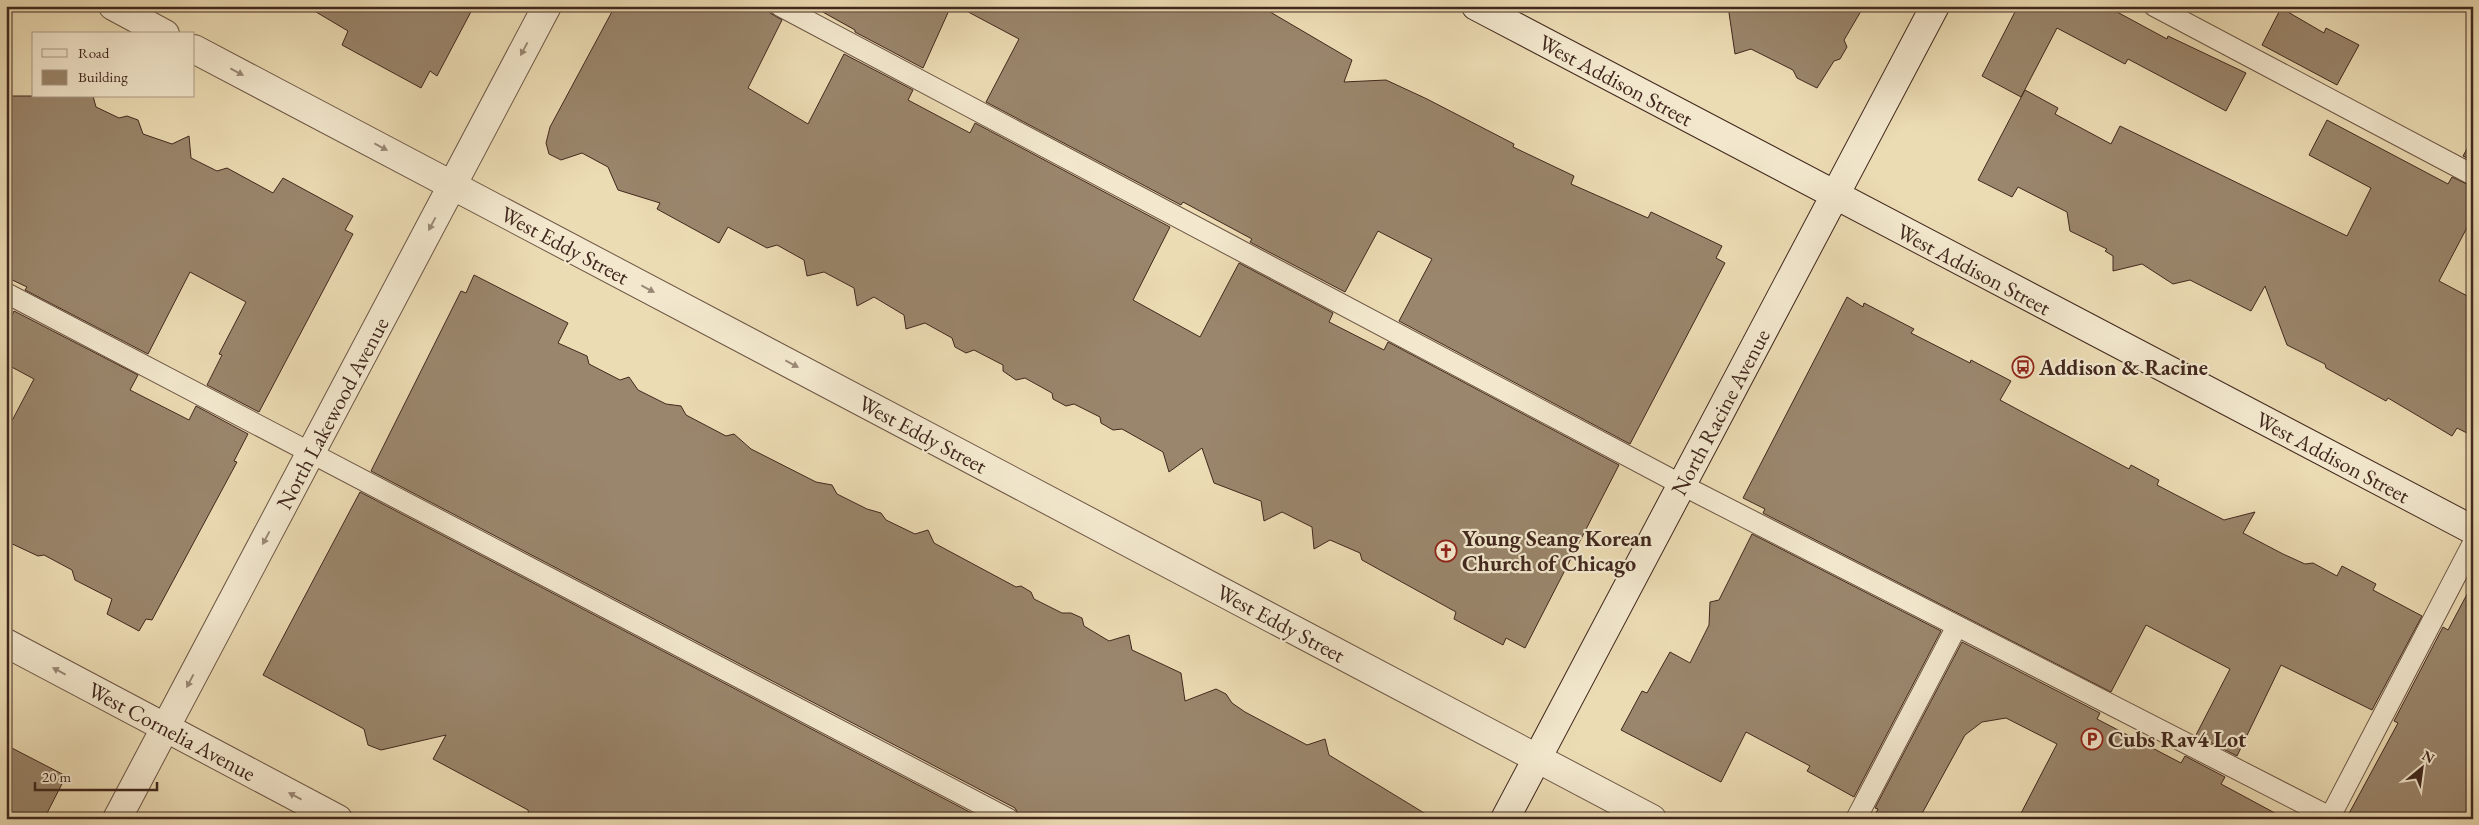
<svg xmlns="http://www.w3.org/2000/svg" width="2479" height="825" viewBox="0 0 2479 825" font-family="'EB Garamond',serif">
	<rect width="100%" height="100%" fill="#ecdcb4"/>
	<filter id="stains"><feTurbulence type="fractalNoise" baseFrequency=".004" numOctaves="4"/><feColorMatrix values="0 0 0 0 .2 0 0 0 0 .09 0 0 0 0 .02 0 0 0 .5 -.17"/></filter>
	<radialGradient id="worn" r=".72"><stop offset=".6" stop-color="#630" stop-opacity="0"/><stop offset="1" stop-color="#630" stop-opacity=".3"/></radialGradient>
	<!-- building -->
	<path fill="#9a866c" stroke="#41281e" d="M 306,6 L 474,6 L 437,76 L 430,71 L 421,88 L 342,45 L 348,31 Z
		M 615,6 L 768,6 L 770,13 L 782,20 L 748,88 L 808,124 L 844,54 L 913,90 L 908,100 L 970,133 L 975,123 L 1170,227 L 1133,300 L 1200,337 L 1239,263 L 1333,313 L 1329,322 L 1384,350 L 1388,342 L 1619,465 L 1525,648 L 1506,638 L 1503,645 L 1454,619 L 1456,612 L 1362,560 L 1360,553 L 1330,540 L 1314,549 L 1312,527 L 1282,512 L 1264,521 L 1261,501 L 1214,483 L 1202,448 L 1169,472 L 1163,452 L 1122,429 L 1113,430 L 1101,423 L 1100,417 L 1074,404 L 1066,406 L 1053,399 L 1052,393 L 1025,378 L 1016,380 L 1003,371 L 1003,365 L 974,350 L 966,353 L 955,347 L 952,338 L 925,323 L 906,329 L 904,315 L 874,297 L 857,306 L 854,288 L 824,272 L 807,276 L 804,260 L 777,245 L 767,248 L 728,227 L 719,243 L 657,209 L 660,203 L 618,190 L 608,167 L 582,153 L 561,160 L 549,154 L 546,143 L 550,127 Z
		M 812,6 L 951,6 L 923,68 L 855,32 L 855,30 Z
		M 957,6 L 1260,6 L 1352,60 L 1344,82 L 1386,80 L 1427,99 L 1514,144 L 1513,147 L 1574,176 L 1571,184 L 1648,218 L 1651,212 L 1722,246 L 1716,258 L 1725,263 L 1630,444 L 1399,321 L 1432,259 L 1378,231 L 1345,292 L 1250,242 L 1252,239 L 1183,202 L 1181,205 L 986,102 L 1019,39 Z
		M 1728,6 L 1864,6 L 1844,40 L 1847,47 L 1840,59 L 1834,61 L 1817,88 L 1797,78 L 1793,70 L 1751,49 L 1735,54 Z
		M 2015,6 L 2106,6 L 2167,39 L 2168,36 L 2246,73 L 2226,111 L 2128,59 L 2125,64 L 2057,28 L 2021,97 L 1982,76 L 2017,8 Z
		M 2281,8 L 2324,33 L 2326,28 L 2359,45 L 2337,85 L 2262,45 Z
		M 2025,90 L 2058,108 L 2055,114 L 2111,144 L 2120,126 L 2347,236 L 2371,188 L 2309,155 L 2327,120 L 2448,184 L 2452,177 L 2473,187 L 2473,216 L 2439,281 L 2473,299 L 2473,436 L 2457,428 L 2452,436 L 2388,398 L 2386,401 L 2326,368 L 2325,364 L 2287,345 L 2265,286 L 2251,311 L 2190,280 L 2173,284 L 2142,264 L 2113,271 L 2113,256 L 2105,251 L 2107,249 L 2070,231 L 2067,212 L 2018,187 L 2012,197 L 1978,180 Z
		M 6,96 L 93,96 L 96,107 L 119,118 L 127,116 L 138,120 L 143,134 L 172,144 L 189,136 L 191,158 L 217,171 L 227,168 L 273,193 L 283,178 L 353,216 L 345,230 L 353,234 L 259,412 L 207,385 L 222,355 L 219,354 L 246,302 L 190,272 L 148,354 L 25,290 L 27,287 L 6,277 Z
		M 2473,138 L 2473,161 L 2463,156 Z
		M 474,275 L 568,323 L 558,343 L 587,356 L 589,364 L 620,380 L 629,377 L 638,390 L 666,404 L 681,406 L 686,415 L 726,436 L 734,434 L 751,449 L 816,482 L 832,485 L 837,494 L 867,509 L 881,513 L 886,520 L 915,534 L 928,530 L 934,543 L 1016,587 L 1021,586 L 1031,592 L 1034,599 L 1062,613 L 1071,613 L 1082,618 L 1084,626 L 1109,641 L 1129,635 L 1132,650 L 1181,673 L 1185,701 L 1216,689 L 1226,694 L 1232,703 L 1245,712 L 1307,745 L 1325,739 L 1329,755 L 1434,819 L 1021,819 L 1015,808 L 371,471 L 461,291 L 466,293 Z
		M 1847,297 L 1863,307 L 1864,303 L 1914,329 L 1911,333 L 1970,363 L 1971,360 L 2011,381 L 2000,400 L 2129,469 L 2131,465 L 2159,480 L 2157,485 L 2224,520 L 2255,512 L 2243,533 L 2283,554 L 2305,564 L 2313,563 L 2337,576 L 2342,566 L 2376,584 L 2373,590 L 2422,616 L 2372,710 L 2281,665 L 2237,756 L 2196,735 L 2230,669 L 2146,625 L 2111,692 L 1763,513 L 1765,509 L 1743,498 Z
		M 14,311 L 138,375 L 130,390 L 189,420 L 196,406 L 248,434 L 234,461 L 237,462 L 152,620 L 146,619 L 139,631 L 107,614 L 112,599 L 75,580 L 72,570 L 44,555 L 38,556 L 6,541 L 6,432 L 34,379 L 6,364 L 6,327 Z
		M 360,492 L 983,819 L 530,819 L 528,810 L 433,759 L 446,735 L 381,750 L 368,745 L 364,729 L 263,675 Z
		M 1752,534 L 1941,631 L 1854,797 L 1807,771 L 1810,766 L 1746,732 L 1721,782 L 1621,730 L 1642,691 L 1647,693 L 1670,652 L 1690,663 L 1709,625 L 1710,602 L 1719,600 Z
		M 2473,583 L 2473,819 L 2346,819 L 2398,723 L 2394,721 L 2443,627 L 2448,630 Z
		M 1962,642 L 2100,713 L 2097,719 L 2181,763 L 2185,756 L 2225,777 L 2221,784 L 2286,819 L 2018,819 L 2057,744 L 2006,718 L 1982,722 L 1965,735 L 1919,819 L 1873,819 L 1878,809 L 1875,808 Z
		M 6,745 L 66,776 L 44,819 L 6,819 Z"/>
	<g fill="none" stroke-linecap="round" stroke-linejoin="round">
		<!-- lane casing -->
		<g stroke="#6c5544" stroke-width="22">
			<path id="lane" d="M 780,6 L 1682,485 L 2334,819
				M 2154,6 L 2473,175
				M 6,293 L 1009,819
				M 2330,817 L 2473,543
				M 1856,819 L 1957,626"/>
		</g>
		<!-- street casing -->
		<g stroke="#6c5544" stroke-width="30">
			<path id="street" d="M 113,6 L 165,34
				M 194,49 L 1652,819
				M 6,643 L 338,819
				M 117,819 L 547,6"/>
		</g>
		<!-- secondary casing -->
		<g stroke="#41281e" stroke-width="30">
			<path id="secondary" d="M 1476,6 L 2473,530
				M 1505,819 L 1935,6"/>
		</g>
		<!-- lane -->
		<use href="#lane" stroke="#f3e8ce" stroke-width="20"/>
		<!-- street -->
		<use href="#street" stroke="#f3e8ce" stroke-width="28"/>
		<!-- secondary -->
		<use href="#secondary" stroke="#f3e8ce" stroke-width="28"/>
	</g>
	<!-- one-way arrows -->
	<defs><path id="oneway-solid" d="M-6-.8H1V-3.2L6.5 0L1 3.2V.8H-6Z" transform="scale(1.25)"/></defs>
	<g fill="#9a8876">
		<use href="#oneway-solid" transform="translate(524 49) rotate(118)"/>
		<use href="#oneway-solid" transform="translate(237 72) rotate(28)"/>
		<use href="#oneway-solid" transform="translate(381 147) rotate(28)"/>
		<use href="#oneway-solid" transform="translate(432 224) rotate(118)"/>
		<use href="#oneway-solid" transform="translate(648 289) rotate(28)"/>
		<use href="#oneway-solid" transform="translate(792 364) rotate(28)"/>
		<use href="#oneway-solid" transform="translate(266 538) rotate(118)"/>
		<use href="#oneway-solid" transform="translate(59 671) rotate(-152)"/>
		<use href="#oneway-solid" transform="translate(190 681) rotate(118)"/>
		<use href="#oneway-solid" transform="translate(295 796) rotate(-152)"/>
	</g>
	<!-- icons -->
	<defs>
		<g id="bus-ring" transform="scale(1.125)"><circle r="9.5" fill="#f3e8ce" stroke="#8f2418" stroke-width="1.5"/><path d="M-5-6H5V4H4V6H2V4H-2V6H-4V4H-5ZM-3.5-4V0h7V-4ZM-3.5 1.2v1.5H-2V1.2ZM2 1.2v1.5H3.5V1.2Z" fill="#8f2418"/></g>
		<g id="church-ring" transform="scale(1.125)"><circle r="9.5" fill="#f3e8ce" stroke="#8f2418" stroke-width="1.5"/><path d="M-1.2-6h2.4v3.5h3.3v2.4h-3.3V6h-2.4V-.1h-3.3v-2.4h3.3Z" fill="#8f2418"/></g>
		<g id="parking-ring" transform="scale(1.125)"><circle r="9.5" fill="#f3e8ce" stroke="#8f2418" stroke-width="1.5"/><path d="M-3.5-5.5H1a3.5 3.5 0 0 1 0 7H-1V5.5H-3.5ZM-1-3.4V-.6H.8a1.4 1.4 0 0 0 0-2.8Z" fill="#8f2418"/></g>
	</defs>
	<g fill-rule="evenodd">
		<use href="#bus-ring" x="2023" y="367"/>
		<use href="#church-ring" x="1446" y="551"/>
		<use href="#parking-ring" x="2092" y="739"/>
	</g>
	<g text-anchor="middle" stroke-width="4.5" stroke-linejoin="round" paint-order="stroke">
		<!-- street labels -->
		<g font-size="22" fill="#41281e" stroke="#f3e8ce">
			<text transform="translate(1616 80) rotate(28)" y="8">West Addison Street</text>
			<text transform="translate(565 245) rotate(28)" y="8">West Eddy Street</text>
			<text transform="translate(1974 269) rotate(28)" y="8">West Addison Street</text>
			<text transform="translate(1720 412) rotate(-62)" y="8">North Racine Avenue</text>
			<text transform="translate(332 413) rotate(-62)" y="8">North Lakewood Avenue</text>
			<text transform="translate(923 434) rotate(28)" y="8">West Eddy Street</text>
			<text transform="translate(2333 457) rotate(28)" y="8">West Addison Street</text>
			<text transform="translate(1281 623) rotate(28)" y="8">West Eddy Street</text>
			<text transform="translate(172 731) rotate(28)" y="8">West Cornelia Avenue</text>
		</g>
		<!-- poi labels -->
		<g font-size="22" font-weight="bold" fill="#41281e" stroke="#f3e8ce" text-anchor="start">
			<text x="2039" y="375">Addison &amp; Racine</text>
			<text x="1462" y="546">Young Seang Korean<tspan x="1462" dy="25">Church of Chicago</tspan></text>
			<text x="2108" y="747">Cubs Rav4 Lot</text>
		</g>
	</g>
	<!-- margin -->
	<rect width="2479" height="825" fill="none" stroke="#ecdcb4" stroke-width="25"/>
	<rect x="8" y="8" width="2464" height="810" fill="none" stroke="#41281e" stroke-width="2.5"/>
	<rect x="12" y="12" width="2454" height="800" fill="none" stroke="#41281e"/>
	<!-- legend -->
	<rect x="32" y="32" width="162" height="65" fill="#f3e8ce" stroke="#ac9b88"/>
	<rect x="42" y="49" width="25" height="8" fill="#f3e8ce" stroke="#ac9b88"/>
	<text x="78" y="58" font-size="15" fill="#41281e">Road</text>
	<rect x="42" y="70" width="25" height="15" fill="#9a866c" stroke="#ac9b88"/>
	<text x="78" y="82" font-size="15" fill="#41281e">Building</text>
	<!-- north arrow -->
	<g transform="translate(2422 768) rotate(29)" stroke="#f3e8ce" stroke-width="4" paint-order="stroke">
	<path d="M0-4L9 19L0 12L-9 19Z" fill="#41281e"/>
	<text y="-8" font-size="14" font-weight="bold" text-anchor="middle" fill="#41281e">N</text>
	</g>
	<!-- scale -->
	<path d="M35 782v8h122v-8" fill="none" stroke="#41281e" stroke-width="2.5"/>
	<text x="42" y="782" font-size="15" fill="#41281e" stroke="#f3e8ce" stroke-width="4" paint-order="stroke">20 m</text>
	<rect width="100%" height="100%" filter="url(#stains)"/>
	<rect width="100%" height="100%" fill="url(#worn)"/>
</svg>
